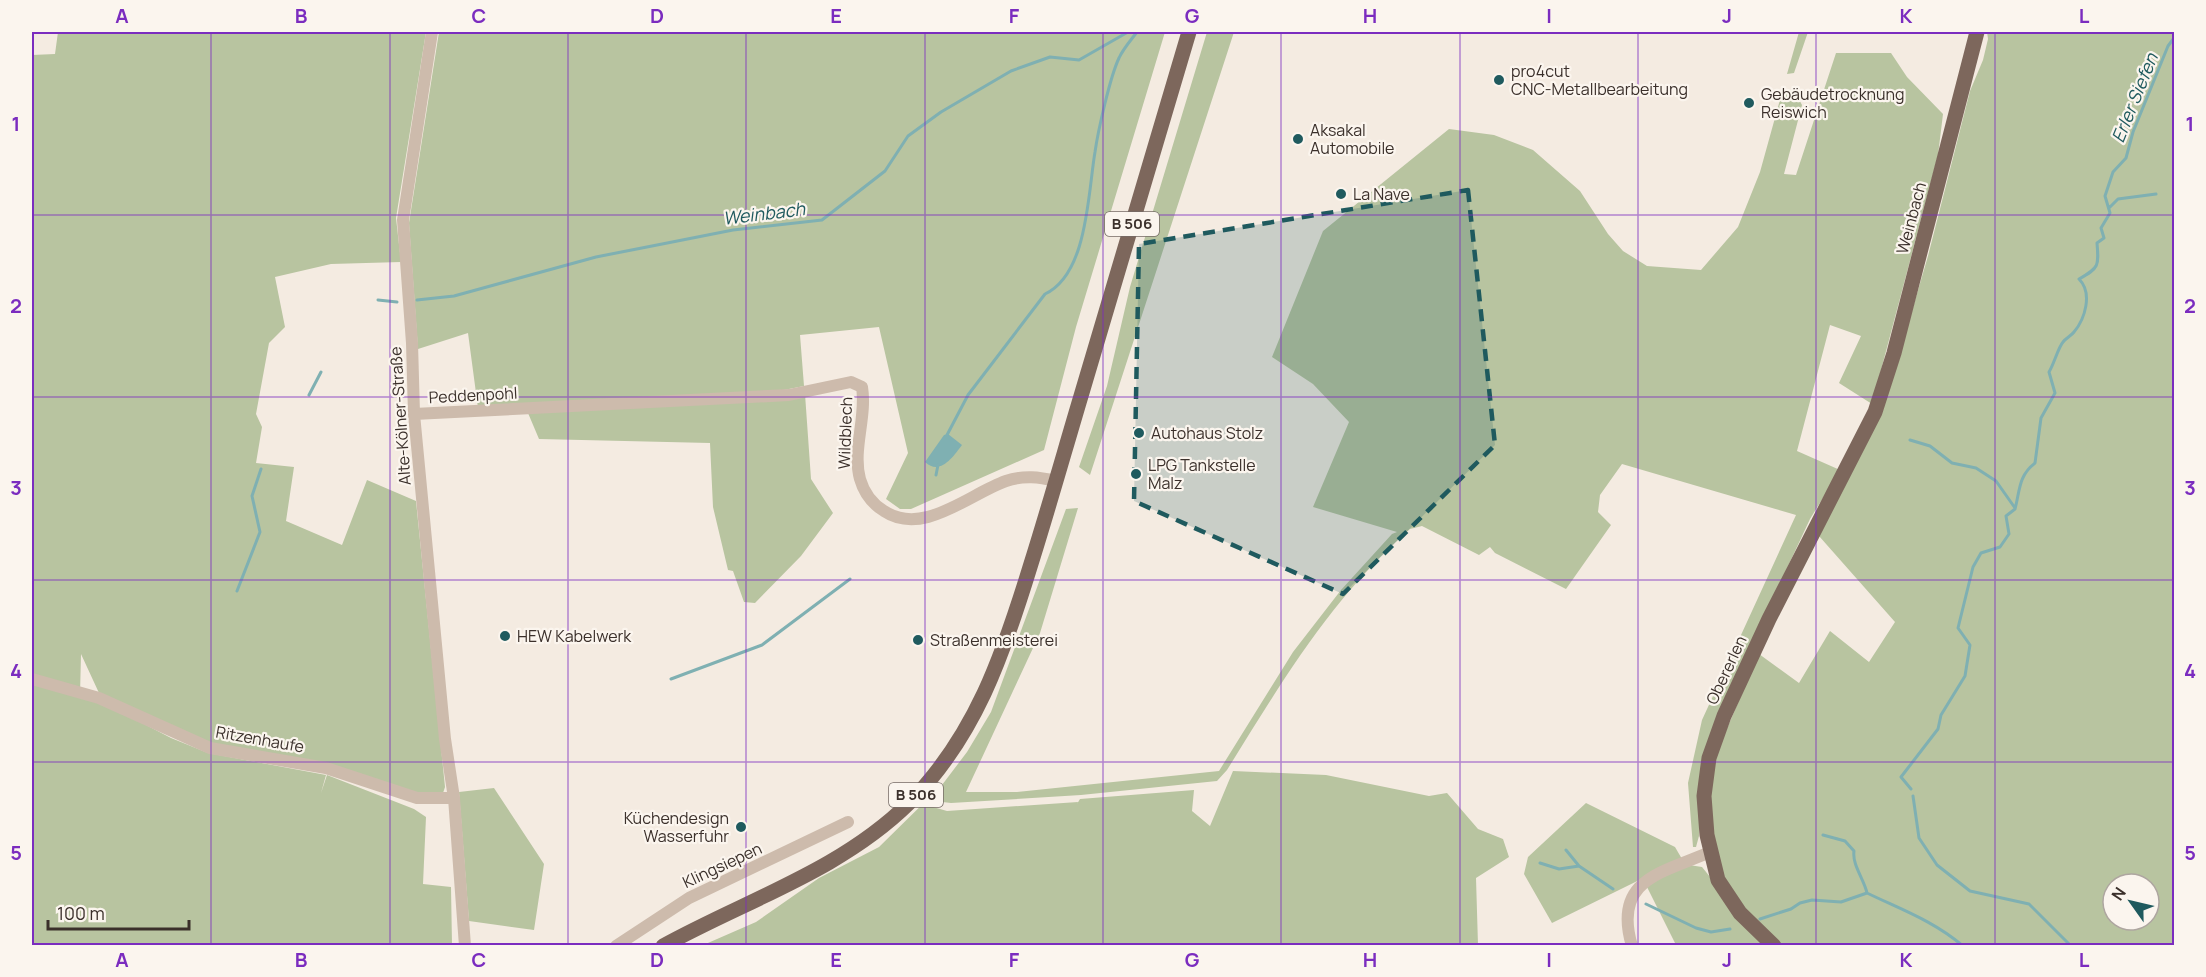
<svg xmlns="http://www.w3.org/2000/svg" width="2206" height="977" viewBox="0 0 2206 977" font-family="Manrope,sans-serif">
	<rect width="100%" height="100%" fill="#f4ebe1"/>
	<!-- green -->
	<path fill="#b8c4a0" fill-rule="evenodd" d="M 58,32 L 426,32 L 396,218 L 401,262 L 331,264 L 275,277 L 285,327 L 269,343 L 256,414 L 262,427 L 256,463 L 294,467 L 286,521 L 342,545 L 367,480 L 416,501 L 445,787 L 442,796 L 417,794 L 212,744 L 99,693 L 81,654 L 80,695 L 98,700 L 171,738 L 208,753 L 326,775 L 321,793 L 327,775 L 414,809 L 426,817 L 423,884 L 451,887 L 452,945 L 32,946 L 32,55 L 55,54 Z
		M 439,32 L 1165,32 L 1076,327 L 1044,450 L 911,509 L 900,509 L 886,499 L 908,453 L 879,327 L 800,335 L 804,386 L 779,391 L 478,408 L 468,333 L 418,349 L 409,223 Z
		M 1207,32 L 1234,32 L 1090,475 L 1079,467 L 1107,386 L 1130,287 Z
		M 1799,32 L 1808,32 L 1794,73 L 1787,74 Z
		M 1987,32 L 2032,34 L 2174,32 L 2174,945 L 1779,945 L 1763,931 L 1721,879 L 1708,799 L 1713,761 L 1759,654 L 1799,683 L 1830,631 L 1869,662 L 1895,622 L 1819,536 L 1895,369 L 1928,256 L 1970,91 L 1983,60 L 1988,39 ZM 2113,884 L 2149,884 L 2149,920 L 2113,920 Z
		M 1836,53 L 1891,53 L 1907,77 L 1943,114 L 1938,155 L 1872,404 L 1839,383 L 1861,336 L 1830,325 L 1797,451 L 1840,470 L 1810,519 L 1719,714 L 1700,794 L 1699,836 L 1696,847 L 1693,847 L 1688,783 L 1702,720 L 1796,515 L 1622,464 L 1600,495 L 1598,512 L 1611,525 L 1566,589 L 1495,553 L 1490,547 L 1479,555 L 1422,526 L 1410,529 C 1332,597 1281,683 1227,770 L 1217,781 L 1081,795 L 951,803 L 934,801 L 933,807 L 947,811 L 1078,802 L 1077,804 L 1080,799 L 1194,790 L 1192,811 L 1210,826 L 1233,771 L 1326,775 L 1429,796 L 1447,793 L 1478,829 L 1503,839 L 1509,857 L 1476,878 L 1478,945 L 701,946 L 756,922 L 819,878 L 879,847 L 942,785 L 967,752 L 991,712 L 1066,509 L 1078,508 L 1040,633 L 966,792 L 1017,792 L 1219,771 L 1293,652 L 1341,590 L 1392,534 L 1397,532 L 1313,507 L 1349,422 L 1313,384 L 1272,357 L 1323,231 L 1449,129 L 1494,135 L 1533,150 L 1580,191 L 1608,234 L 1623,251 L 1647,266 L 1701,270 L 1738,227 L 1760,172 L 1783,89 L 1796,94 L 1802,105 L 1784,174 L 1796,175 Z
		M 805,394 L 811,479 L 833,513 L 801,556 L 755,603 L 744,602 L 733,571 L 728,570 L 713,507 L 710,443 L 539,439 L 528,413 Z
		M 494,788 L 544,864 L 534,930 L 469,921 L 459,792 Z
		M 1586,803 L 1675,847 L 1682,859 L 1552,923 L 1524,874 L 1528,857 Z
		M 1689,865 L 1702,867 L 1765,945 L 1676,945 L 1646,885 Z"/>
	<!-- water -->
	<path fill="#7fb0b2" d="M 948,434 L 962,445 C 953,457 940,476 925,462 L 944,435 Z"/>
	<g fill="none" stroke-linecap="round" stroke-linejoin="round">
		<!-- stream -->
		<path stroke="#7fb0b2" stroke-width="3" d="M 2109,208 L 2118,199 L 2156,194
			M 378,300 L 397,302
			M 417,300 L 454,296 L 596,257 L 652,246 L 733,230 L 822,220 L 885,171 L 908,136 L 941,112 L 1011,71 L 1050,57 L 1079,60 L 1128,32
			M 309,395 L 321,372
			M 947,435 L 968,395 L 1045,294 C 1088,274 1088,192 1095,152 C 1098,131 1110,77 1119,58 C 1123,49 1131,40 1137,32
			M 1910,440 L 1930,446 L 1952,463 L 1976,468 L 1996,481 L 2015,508
			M 936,475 L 938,465
			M 237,591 L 260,532 L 252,496 L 261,469
			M 671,679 L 762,645 L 850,579
			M 1911,789 L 1901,777 L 1938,729 L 1941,715 L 1965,676 L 1970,645 L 1958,628 L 1973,567 L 1981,553 L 2000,547 L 2009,534 L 2006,516 L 2015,509 C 2020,491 2018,476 2035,463 L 2041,418 L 2055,393 L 2049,372 C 2054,364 2058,348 2063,342 C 2066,338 2071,336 2074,332 C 2085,319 2093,293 2079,279 C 2099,268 2099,266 2097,243 L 2104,238 L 2101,228 L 2110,213 L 2105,196 L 2113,172 L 2126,158 L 2133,132 L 2168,46 L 2174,38
			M 1913,796 L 1919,838 L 1937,865 L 1970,891 L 2029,904 L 2071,946
			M 1823,835 L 1845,841 L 1854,851 C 1852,865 1864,879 1867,893 C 1900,909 1934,921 1963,946
			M 1566,850 L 1579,866 L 1613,889
			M 1540,863 L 1559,869 L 1579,866
			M 1646,904 L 1696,928 L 1711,932 L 1730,929
			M 1760,919 L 1791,909 L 1800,903 L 1812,900 L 1841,902 L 1867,893"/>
		<!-- minor -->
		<path stroke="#cdbbac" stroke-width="12" d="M 432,32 L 403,220 L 412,343 L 414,414 L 445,739 L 454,798 L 465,946
			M 414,414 L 789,395 L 851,382 L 862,387 C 867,417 852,450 860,479 C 864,493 871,503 884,511 C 923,537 969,494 1006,481 C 1024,475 1039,477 1056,481
			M 32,679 L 99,698 L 210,748 L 326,768 L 417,798 L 454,798
			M 616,946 L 689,898 L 848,822
			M 1632,946 C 1612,879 1662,873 1710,852"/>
		<!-- major -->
		<path stroke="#7d675c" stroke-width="15" d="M 663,946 C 746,900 840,871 909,803 C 975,737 1003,655 1030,567 C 1048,510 1064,453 1081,396 C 1117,274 1153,153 1189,32
			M 1774,946 L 1740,913 L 1718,880 L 1707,835 L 1704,796 L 1709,758 L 1724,716 L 1769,619 L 1875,412 L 1894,353 L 1977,32"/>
	</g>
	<!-- marked area -->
	<path fill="#1f5a5e" fill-opacity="0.2" stroke="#1f5a5e" stroke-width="4.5" stroke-dasharray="12 8" stroke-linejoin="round" d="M 1468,190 L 1495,445 L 1343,594 L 1134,501 L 1139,244 Z"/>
	<!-- grid -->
	<path fill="none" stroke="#7b2cbf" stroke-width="1.5" stroke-opacity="0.55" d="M 211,32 L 211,946M 390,32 L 390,946M 568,32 L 568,946M 746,32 L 746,946M 925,32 L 925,946M 1103,32 L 1103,946M 1281,32 L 1281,946M 1460,32 L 1460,946M 1638,32 L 1638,946M 1816,32 L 1816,946M 1995,32 L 1995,946M 32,215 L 2174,215M 32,397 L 2174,397M 32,580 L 2174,580M 32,762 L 2174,762"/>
	<!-- markers -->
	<g fill="#1f5a5e" stroke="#fbf5ee" stroke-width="2">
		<circle cx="1499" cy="80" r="6"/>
		<circle cx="1749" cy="103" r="6"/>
		<circle cx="1298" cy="139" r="6"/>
		<circle cx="1341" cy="194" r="6"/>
		<circle cx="1139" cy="433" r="6"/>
		<circle cx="1136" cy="474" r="6"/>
		<circle cx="505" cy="636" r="6"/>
		<circle cx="918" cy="640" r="6"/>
		<circle cx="741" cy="827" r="6"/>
	</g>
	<g text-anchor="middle" stroke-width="4.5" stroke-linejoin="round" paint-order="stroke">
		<!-- shield labels -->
		<g fill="#fbf5ee" stroke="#756b66" stroke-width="1.5">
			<rect x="1105" y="212" width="54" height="24" rx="4.5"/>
			<rect x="889" y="783" width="54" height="24" rx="4.5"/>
		</g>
		<g font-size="15" font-weight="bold" fill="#3b302b">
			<text x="1132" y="229">B 506</text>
			<text x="916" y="800">B 506</text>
		</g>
		<!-- poi labels -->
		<g font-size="16" fill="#3b302b" stroke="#fbf5ee" text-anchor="start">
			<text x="1511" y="77">pro4cut<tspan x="1511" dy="18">CNC-Metallbearbeitung</tspan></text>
			<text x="1761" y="100">Gebäudetrocknung<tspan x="1761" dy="18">Reiswich</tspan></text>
			<text x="1310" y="136">Aksakal<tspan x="1310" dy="18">Automobile</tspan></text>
			<text x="1353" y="200">La Nave</text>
			<text x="1151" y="439">Autohaus Stolz</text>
			<text x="1148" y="471">LPG Tankstelle<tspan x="1148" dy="18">Malz</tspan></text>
			<text x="517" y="642">HEW Kabelwerk</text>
			<text x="930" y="646">Straßenmeisterei</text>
			<text x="729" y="824" text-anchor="end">Küchendesign<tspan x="729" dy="18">Wasserfuhr</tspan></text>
		</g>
		<!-- street labels -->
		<g font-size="16" fill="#3b302b" stroke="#fbf5ee">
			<text transform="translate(1911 218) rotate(-75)" y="6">Weinbach</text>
			<text transform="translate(473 395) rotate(-3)" y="6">Peddenpohl</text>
			<text transform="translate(400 416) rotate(-94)" y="6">Alte-Kölner-Straße</text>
			<text transform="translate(845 433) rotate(-88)" y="6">Wildblech</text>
			<text transform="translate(1726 670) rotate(-65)" y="6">Obererlen</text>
			<text transform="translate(260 739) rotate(10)" y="6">Ritzenhaufe</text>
			<text transform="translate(722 865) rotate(-25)" y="6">Klingsiepen</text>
		</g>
		<!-- water labels -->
		<g font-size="18" font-style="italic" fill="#1f5a5e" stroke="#fbf5ee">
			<text transform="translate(2135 98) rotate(-68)" y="6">Erler Siefen</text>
			<text transform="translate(764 214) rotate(-7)" y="6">Weinbach</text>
		</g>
	</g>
	<!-- border -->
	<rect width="2206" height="977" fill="none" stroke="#fbf5ee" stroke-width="66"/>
	<!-- north arrow -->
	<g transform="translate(2131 902) rotate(304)"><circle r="28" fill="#fbf5ee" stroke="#aea6a0" stroke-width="1.5"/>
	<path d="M0-4.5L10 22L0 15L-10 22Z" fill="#1f5a5e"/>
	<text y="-9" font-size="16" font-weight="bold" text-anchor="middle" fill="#3b302b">N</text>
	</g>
	<!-- scale -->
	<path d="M48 920v9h141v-9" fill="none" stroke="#3b302b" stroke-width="3"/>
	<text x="57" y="920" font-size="18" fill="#3b302b" stroke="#fbf5ee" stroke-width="4.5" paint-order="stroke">100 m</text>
	<rect x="33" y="33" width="2140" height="911" fill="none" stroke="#7b2cbf" stroke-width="2"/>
	<g font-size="20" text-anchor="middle" font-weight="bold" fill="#7b2cbf">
		<text x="122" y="23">A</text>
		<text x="301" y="23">B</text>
		<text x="479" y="23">C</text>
		<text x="657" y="23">D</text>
		<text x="836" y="23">E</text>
		<text x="1014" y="23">F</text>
		<text x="1192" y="23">G</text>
		<text x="1370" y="23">H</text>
		<text x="1549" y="23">I</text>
		<text x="1727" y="23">J</text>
		<text x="1906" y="23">K</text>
		<text x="2084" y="23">L</text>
		<text x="16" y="131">1</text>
		<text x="2190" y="131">1</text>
		<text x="16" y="313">2</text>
		<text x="2190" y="313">2</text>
		<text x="16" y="495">3</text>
		<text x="2190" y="495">3</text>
		<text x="16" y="678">4</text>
		<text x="2190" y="678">4</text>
		<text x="16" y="860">5</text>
		<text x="2190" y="860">5</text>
		<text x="122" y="967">A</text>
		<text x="301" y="967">B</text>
		<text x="479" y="967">C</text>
		<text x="657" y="967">D</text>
		<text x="836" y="967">E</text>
		<text x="1014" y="967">F</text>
		<text x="1192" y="967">G</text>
		<text x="1370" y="967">H</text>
		<text x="1549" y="967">I</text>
		<text x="1727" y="967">J</text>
		<text x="1906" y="967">K</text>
		<text x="2084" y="967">L</text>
	</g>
</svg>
